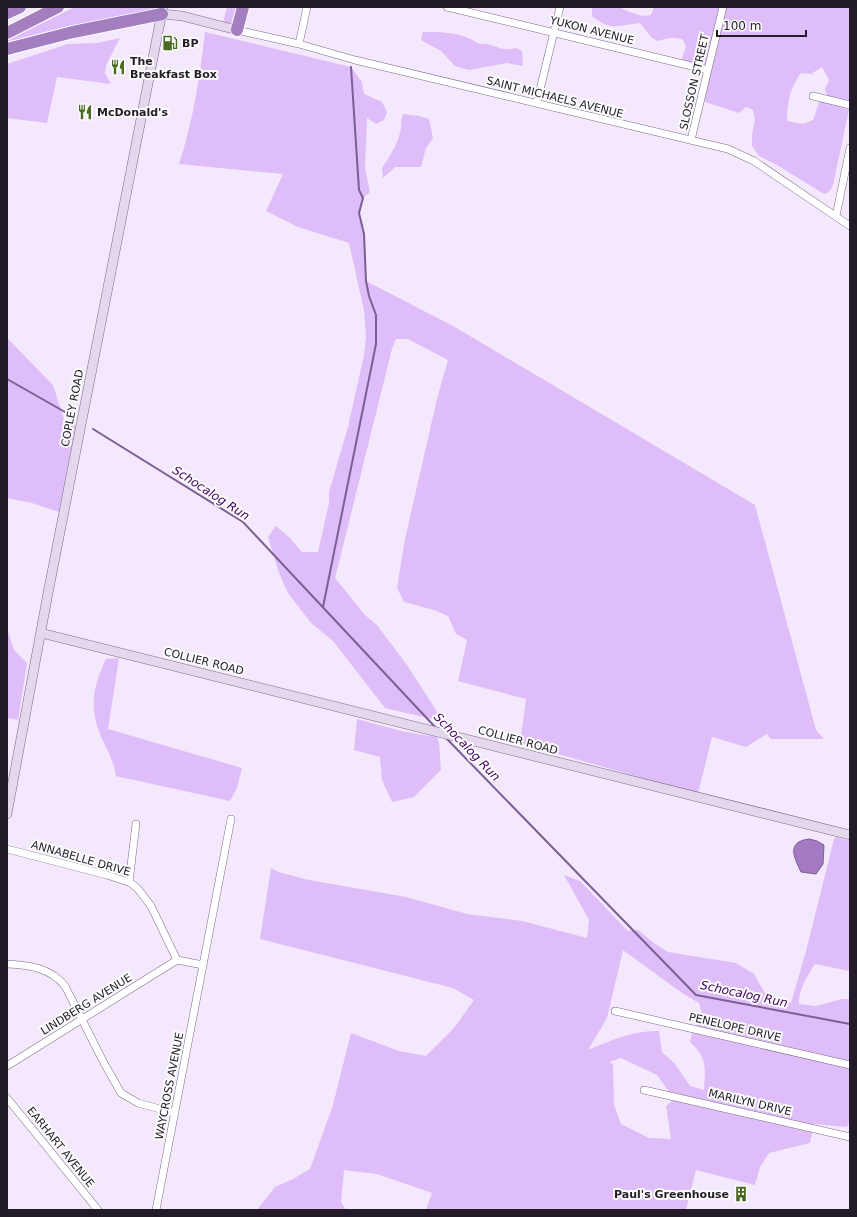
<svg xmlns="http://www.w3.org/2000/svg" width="857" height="1217" viewBox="0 0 857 1217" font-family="'DejaVu Sans',sans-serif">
	<rect width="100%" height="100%" fill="#f3e8fc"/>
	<!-- green -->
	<path fill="#dfbdf8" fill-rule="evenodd" d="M 75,7 L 158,7 L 157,12 L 7,43 L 7,40 Z
		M 227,7 L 240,7 L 236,20 L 229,24 L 223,22 Z
		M 618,7 C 629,11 638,18 651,15 L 654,7 L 719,7 L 707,64 L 705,65 L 692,63 L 682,59 L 686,46 L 683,40 C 674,36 668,38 658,41 L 652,38 L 640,23 C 617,25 612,32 592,16 L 592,8 Z
		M 726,7 L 850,7 L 849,102 L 827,96 L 825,89 L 829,80 L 822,67 L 811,74 L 801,73 C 789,90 788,101 787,121 L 803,124 L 813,120 L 820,100 L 849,110 L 833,185 L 829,192 L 824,194 L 777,165 L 759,156 L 752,146 L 752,134 L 755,119 L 753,110 L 746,107 L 739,113 L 705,102 L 705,94 Z
		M 205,32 L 351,67 L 362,82 L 364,94 L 382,102 L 387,112 L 384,120 L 376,124 L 367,118 L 365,168 L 370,192 L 363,198 L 359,213 L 364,234 L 366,281 L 453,326 L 755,505 L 816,730 L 824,739 L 771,739 L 767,734 L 746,747 L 712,737 L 698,794 L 520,743 L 526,699 L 458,681 L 467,640 L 456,634 L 448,616 L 434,610 L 404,602 L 397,588 L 405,539 L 437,399 L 448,360 L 408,339 L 396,339 L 392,349 L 335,578 L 365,615 L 377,625 L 407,665 L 436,710 L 441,721 L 385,708 L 333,641 L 311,623 L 288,593 L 279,573 L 268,537 L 276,526 L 289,537 L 302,552 L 318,552 L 329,503 L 329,492 L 348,427 L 364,355 L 366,337 L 364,310 L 349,243 L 298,227 L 266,211 L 283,174 L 179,164 C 193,122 200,76 205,32 Z
		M 423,32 C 444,32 461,32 479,44 C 494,42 499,53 516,48 L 522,51 L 523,66 L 507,63 L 469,70 L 455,66 L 441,51 L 421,40 Z
		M 120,38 L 106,65 L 105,73 L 111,84 L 57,77 L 47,123 L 7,118 L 7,64 L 68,44 L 97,43 Z
		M 403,114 L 419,116 L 429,119 L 433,138 L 426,148 L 421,167 L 395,167 L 383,178 L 382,168 C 389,158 397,145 400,133 C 402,126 400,121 403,114 Z
		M 7,338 L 53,385 L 64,419 L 76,426 L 59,512 L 32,503 L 7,498 Z
		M 7,629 L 14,650 L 27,663 L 18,720 L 7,718 Z
		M 119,658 L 108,729 L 242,768 L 237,788 L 230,801 L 116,776 C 114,762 108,752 102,739 C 89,709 92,688 106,659 Z
		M 357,719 L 405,732 L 437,737 L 439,743 L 441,770 L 414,797 L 392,802 L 382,780 L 380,757 L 354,750 Z
		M 836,837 L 850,841 L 850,971 L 815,964 C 808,974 798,991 799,1004 L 816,1006 L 842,999 L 850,999 L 850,1120 L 847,1127 L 814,1124 L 810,1143 L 769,1153 L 760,1167 L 755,1185 L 696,1170 L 686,1210 L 426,1210 L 432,1193 L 377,1174 L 344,1170 L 341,1202 L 346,1210 L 257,1210 L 275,1187 L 293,1179 L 310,1169 L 333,1105 L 351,1033 L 399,1051 L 426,1056 L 454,1028 L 474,1000 L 453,988 L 260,939 L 271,868 L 278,872 L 309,880 L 406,897 L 467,914 L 522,921 L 587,938 L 589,920 L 564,875 L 580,881 L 628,931 L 638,930 L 655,944 L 668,952 L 736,963 L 754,974 L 767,997 L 791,1003 L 806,951 L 834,839 ZM 623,950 L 682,993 L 699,1003 L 703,1018 L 693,1029 L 690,1042 C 708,1058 705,1068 704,1090 L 690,1086 L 675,1064 L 662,1052 L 659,1031 C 635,1030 609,1041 588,1050 L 607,1018 ZM 621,1058 L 657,1075 L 674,1099 L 666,1106 L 671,1139 L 649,1138 L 621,1124 L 614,1105 L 613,1064 L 609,1062 Z"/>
	<!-- water -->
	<path fill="#a47ac3" stroke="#7d5e94" d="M 809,839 L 817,841 L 824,845 L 823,864 L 816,874 L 801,872 C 794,857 786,842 809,839 Z"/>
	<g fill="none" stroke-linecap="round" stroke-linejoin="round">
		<!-- stream -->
		<path stroke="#7d5e94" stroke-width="2" d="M 7,379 L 72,416
			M 93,429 L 243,522 L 436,728
			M 323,607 L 376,344 L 376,315 L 369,296 L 366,281 L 364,234 L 359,213 L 363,198 L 359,190 L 351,67
			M 445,737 L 696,995 L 850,1024"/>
		<!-- street casing -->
		<g stroke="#7b6b88" stroke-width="8">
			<path id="street" d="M 447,7 L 708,70
				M 237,30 L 299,44 L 355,60 L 728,149 L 754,161 L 850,226
				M 299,44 L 307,7
				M 813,96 L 850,105
				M 537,102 L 560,7
				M 691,140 L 723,7
				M 836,216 L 850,148
				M 7,849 L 107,875 L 131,883 L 138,889 L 151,906 L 177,960
				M 129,882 L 136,824
				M 177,960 L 203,965
				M 7,964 C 29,965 51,968 65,986 L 104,1063 L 121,1093 L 138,1103 L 175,1113
				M 615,1011 L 850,1065
				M 7,1066 L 177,960
				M 644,1090 L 850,1137
				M 7,1098 L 98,1210
				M 156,1210 L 231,819"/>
		</g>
		<!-- secondary casing -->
		<g stroke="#7b6b88" stroke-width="10">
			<path id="secondary" d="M 162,14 L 182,16 L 237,30
				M 41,633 L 850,835
				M 7,814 L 48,593 L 163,7"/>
		</g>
		<!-- highway casing -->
		<g stroke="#fff" stroke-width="14">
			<path id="highway" d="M 7,13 L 20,7
				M 237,30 L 243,7
				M 7,33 L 58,7
				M 7,49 L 73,32 L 162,14"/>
		</g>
		<!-- street -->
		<use href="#street" stroke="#fff" stroke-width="7"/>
		<!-- secondary -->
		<use href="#secondary" stroke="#e4d9ec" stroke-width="9"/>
		<!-- highway -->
		<use href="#highway" stroke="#a47fbf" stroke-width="12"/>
	</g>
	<!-- icons -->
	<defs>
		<g id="fuel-bare" transform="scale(1.2)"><path d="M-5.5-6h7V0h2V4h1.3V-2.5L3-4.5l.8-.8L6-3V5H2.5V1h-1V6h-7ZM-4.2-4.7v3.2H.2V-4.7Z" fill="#496a20" stroke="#fbfbfb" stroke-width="2.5" paint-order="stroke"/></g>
		<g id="restaurant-bare" transform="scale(1.2)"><path d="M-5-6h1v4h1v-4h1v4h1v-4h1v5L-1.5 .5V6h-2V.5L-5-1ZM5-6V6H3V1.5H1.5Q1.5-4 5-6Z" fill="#496a20" stroke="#fbfbfb" stroke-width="2.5" paint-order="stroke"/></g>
		<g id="building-bare" transform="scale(1.2)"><path d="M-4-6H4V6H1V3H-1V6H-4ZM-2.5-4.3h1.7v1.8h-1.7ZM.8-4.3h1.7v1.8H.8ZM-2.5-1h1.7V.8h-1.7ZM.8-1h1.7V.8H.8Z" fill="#496a20" stroke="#fbfbfb" stroke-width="2.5" paint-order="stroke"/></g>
	</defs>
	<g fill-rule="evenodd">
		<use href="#fuel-bare" x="170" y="43"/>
		<use href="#restaurant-bare" x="118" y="67"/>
		<use href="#restaurant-bare" x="85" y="112"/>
		<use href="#building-bare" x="741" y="1194"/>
	</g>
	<g text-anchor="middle" stroke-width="4" stroke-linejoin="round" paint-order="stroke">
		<!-- street labels -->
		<g font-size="11" fill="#231c28" stroke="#fbfbfb">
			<text transform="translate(592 30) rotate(14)" y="4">YUKON AVENUE</text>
			<text transform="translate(694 82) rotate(-77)" y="4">SLOSSON STREET</text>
			<text transform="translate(555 97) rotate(14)" y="4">SAINT MICHAELS AVENUE</text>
			<text transform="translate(72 408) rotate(-79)" y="4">COPLEY ROAD</text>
			<text transform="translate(204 661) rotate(14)" y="4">COLLIER ROAD</text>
			<text transform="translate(518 740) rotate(15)" y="4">COLLIER ROAD</text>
			<text transform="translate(81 858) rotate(16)" y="4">ANNABELLE DRIVE</text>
			<text transform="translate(86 1004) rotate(-32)" y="4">LINDBERG AVENUE</text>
			<text transform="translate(735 1027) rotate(13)" y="4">PENELOPE DRIVE</text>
			<text transform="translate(169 1086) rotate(-79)" y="4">WAYCROSS AVENUE</text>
			<text transform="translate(750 1102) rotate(13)" y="4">MARILYN DRIVE</text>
			<text transform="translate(61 1147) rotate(51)" y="4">EARHART AVENUE</text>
		</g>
		<!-- poi labels -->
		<g font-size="11" font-weight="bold" fill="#231c28" stroke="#fbfbfb" text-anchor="start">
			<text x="182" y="47">BP</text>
			<text x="130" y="65">The<tspan x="130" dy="13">Breakfast Box</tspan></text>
			<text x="97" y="116">McDonald's</text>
			<text x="729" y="1198" text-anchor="end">Paul's Greenhouse</text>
		</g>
		<!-- water labels -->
		<g font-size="12" font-style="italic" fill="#40005e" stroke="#fbfbfb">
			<text transform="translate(211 493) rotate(33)" y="4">Schocalog Run</text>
			<text transform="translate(467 747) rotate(46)" y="4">Schocalog Run</text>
			<text transform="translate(744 994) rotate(12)" y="4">Schocalog Run</text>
		</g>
	</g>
	<!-- border -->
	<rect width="857" height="1217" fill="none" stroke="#231c28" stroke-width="16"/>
	<!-- scale -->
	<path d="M717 30v6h89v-6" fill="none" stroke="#231c28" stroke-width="2"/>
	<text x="723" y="30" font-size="12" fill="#231c28" stroke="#fbfbfb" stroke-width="3" paint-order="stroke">100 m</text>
</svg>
